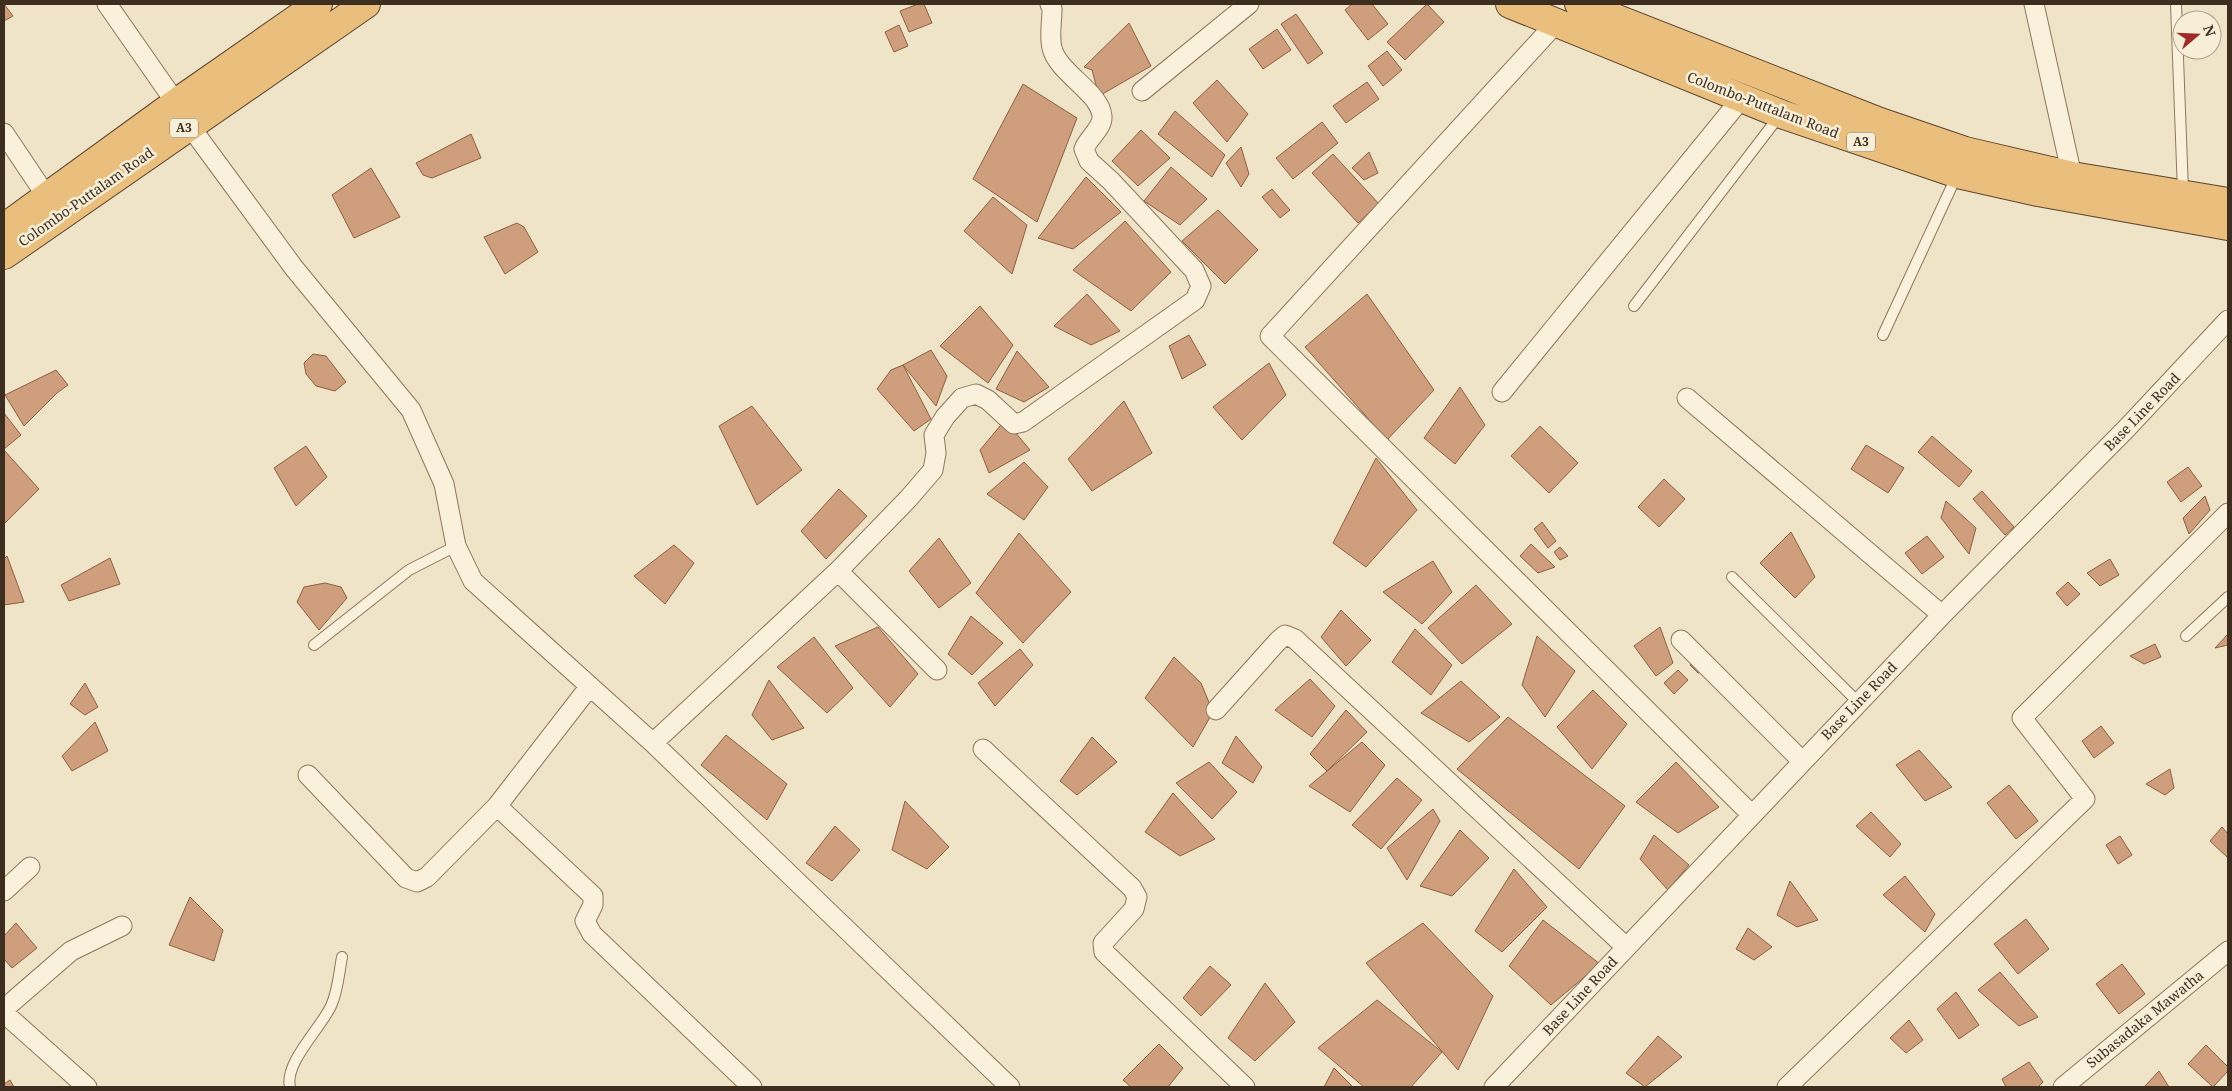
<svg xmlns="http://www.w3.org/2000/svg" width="2232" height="1091" viewBox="0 0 2232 1091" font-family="'Noto Serif',serif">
	<rect width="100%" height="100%" fill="#f0e4c8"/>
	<!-- building -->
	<path fill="#cf9f7d" stroke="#8d5f41" d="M 4,4 L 13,16 L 4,21 Z
		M 918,4 L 924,4 L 932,23 L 909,32 L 900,11 Z
		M 1352,4 L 1372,4 L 1388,24 L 1368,40 L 1345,10 Z
		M 1427,4 L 1444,22 L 1405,60 L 1387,42 Z
		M 1296,14 L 1323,53 L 1308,64 L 1281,24 Z
		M 1129,23 L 1151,66 L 1099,96 L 1092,70 L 1084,67 Z
		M 899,25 L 908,46 L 894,52 L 885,32 Z
		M 1277,29 L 1291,50 L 1263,69 L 1249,49 Z
		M 1387,51 L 1402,70 L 1383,86 L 1368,66 Z
		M 1217,80 L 1248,114 L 1227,142 L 1193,103 Z
		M 1367,82 L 1379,99 L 1346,123 L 1333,106 Z
		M 1023,84 L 1077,118 L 1037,222 L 973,179 Z
		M 1175,111 L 1225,155 L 1212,177 L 1158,134 Z
		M 1322,122 L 1338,143 L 1293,179 L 1276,158 Z
		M 1141,130 L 1170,158 L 1138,186 L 1112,161 Z
		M 471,134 L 481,158 L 432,178 L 423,175 L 416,163 Z
		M 1241,147 L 1249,174 L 1241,187 L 1226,163 Z
		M 1369,152 L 1378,173 L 1364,180 L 1352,168 Z
		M 1333,154 L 1379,204 L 1358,223 L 1312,173 Z
		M 1171,167 L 1207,199 L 1180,225 L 1144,201 Z
		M 371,168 L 400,217 L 354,238 L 332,195 Z
		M 1086,177 L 1121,212 L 1073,249 L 1038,238 Z
		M 1272,189 L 1290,210 L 1280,218 L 1262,197 Z
		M 993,197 L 1027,225 L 1012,274 L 964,231 Z
		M 1218,210 L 1258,250 L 1225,284 L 1182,241 Z
		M 1125,221 L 1171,272 L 1131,311 L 1073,270 Z
		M 517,223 L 524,227 L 538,252 L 505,274 L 484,237 Z
		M 1087,294 L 1120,331 L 1091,345 L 1054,326 Z
		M 1367,294 L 1434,390 L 1387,440 L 1305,347 Z
		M 980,306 L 1013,345 L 988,383 L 940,346 Z
		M 1189,335 L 1206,365 L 1182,379 L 1169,346 Z
		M 931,350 L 947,376 L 936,406 L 903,365 Z
		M 1017,351 L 1049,387 L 1024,402 L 996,389 Z
		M 313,354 L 326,356 L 346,382 L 335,391 L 316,386 L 306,374 L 304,363 Z
		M 1269,363 L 1286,395 L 1242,440 L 1213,407 Z
		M 903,365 L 931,419 L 914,431 L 877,389 L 891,370 Z
		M 56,370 L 68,385 L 57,393 L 24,426 L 5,395 Z
		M 1460,387 L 1485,425 L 1455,464 L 1424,438 Z
		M 1124,401 L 1152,453 L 1092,491 L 1068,459 Z
		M 752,406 L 802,470 L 757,505 L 719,426 Z
		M 4,413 L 21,435 L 4,449 Z
		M 1005,420 L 1030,450 L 989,473 L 980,450 Z
		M 1540,426 L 1578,463 L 1549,493 L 1511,456 Z
		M 1932,436 L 1972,471 L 1959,487 L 1918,452 Z
		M 1866,445 L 1904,468 L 1888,493 L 1851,469 Z
		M 306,446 L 327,477 L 296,506 L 274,468 Z
		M 4,450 L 39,489 L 4,524 Z
		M 1376,458 L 1417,510 L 1366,567 L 1333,543 Z
		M 1024,462 L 1048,487 L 1024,520 L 987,494 Z
		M 2188,467 L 2202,486 L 2181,502 L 2167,482 Z
		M 1664,479 L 1685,499 L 1659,527 L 1638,507 Z
		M 839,489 L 867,516 L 826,559 L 801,531 Z
		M 1982,491 L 2014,527 L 2005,535 L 1973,499 Z
		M 2205,496 L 2210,510 L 2189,534 L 2183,518 Z
		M 1946,501 L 1976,528 L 1969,554 L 1941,518 Z
		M 1542,522 L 1556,541 L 1548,548 L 1534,529 Z
		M 1791,532 L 1815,577 L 1795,598 L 1760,563 Z
		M 1019,533 L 1071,592 L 1023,643 L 976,593 Z
		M 1927,536 L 1944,557 L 1922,574 L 1905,553 Z
		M 939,538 L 971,583 L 939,608 L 909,571 Z
		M 1531,544 L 1555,567 L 1538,573 L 1520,556 Z
		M 674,545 L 694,563 L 665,604 L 634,576 Z
		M 1560,547 L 1568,556 L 1560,560 L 1554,552 Z
		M 7,556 L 24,602 L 4,605 L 4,559 Z
		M 110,558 L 120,584 L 69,601 L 61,585 Z
		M 2110,559 L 2119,575 L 2100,586 L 2087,573 Z
		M 1433,561 L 1452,592 L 1422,624 L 1383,592 Z
		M 2068,582 L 2080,594 L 2067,606 L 2056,593 Z
		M 325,583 L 341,587 L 347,598 L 319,630 L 297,602 L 304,587 Z
		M 1476,585 L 1512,624 L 1462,664 L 1428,628 Z
		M 1341,610 L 1371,640 L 1346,666 L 1321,637 Z
		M 971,616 L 1003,643 L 972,675 L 948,654 Z
		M 878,627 L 918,674 L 890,707 L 835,646 Z
		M 1660,627 L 1673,663 L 1656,676 L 1634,646 Z
		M 1415,629 L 1452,665 L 1431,695 L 1392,662 Z
		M 2228,634 L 2228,645 L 2215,648 Z
		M 1537,636 L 1575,671 L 1545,717 L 1522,685 Z
		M 814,637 L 853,688 L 827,713 L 777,667 Z
		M 2155,644 L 2161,657 L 2144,664 L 2130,656 Z
		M 1020,649 L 1033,665 L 995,706 L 978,683 Z
		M 1174,657 L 1201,683 L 1213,712 L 1193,747 L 1145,698 Z
		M 1696,658 L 1703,671 L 1698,673 L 1690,665 Z
		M 1678,670 L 1688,680 L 1674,694 L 1664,683 Z
		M 1310,679 L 1335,706 L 1312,737 L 1275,710 Z
		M 769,680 L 804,728 L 772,740 L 752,715 Z
		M 1461,681 L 1500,717 L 1469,742 L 1421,713 Z
		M 85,683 L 98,707 L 85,715 L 70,704 Z
		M 1593,690 L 1627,724 L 1592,769 L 1557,727 Z
		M 1346,710 L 1367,732 L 1327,771 L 1310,754 Z
		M 1508,717 L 1625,806 L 1579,869 L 1457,769 Z
		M 95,722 L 108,751 L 72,771 L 62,756 Z
		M 2101,726 L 2114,743 L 2094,758 L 2082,741 Z
		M 726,735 L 787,784 L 767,820 L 701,765 Z
		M 1236,736 L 1262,767 L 1253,783 L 1222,763 Z
		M 1092,737 L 1117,762 L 1077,795 L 1060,781 Z
		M 1362,742 L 1385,765 L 1350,812 L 1309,786 Z
		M 1919,750 L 1952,787 L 1925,801 L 1896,765 Z
		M 1209,762 L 1237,792 L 1212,819 L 1176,783 Z
		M 1676,762 L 1719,807 L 1678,833 L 1636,802 Z
		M 2170,769 L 2174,788 L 2165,795 L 2146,784 Z
		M 1397,778 L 1422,800 L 1381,849 L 1352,825 Z
		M 2009,785 L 2038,821 L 2016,839 L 1987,803 Z
		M 1173,793 L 1215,839 L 1180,856 L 1145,832 Z
		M 905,801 L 949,847 L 927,869 L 892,850 Z
		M 1433,809 L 1440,821 L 1407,880 L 1387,848 Z
		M 1871,812 L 1901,844 L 1890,857 L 1856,826 Z
		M 835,826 L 860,850 L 832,881 L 806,863 Z
		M 2222,827 L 2228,834 L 2228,858 L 2210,841 Z
		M 1460,830 L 1489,858 L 1452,896 L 1420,886 Z
		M 1654,835 L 1689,865 L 1668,890 L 1640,859 Z
		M 2120,836 L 2132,855 L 2118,864 L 2106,845 Z
		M 1514,869 L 1547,907 L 1502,952 L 1475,931 Z
		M 1905,876 L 1935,914 L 1925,932 L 1883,895 Z
		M 1790,881 L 1818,920 L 1797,927 L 1777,915 Z
		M 190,897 L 223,930 L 214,961 L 169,945 Z
		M 2026,919 L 2049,949 L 2018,974 L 1994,944 Z
		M 1543,920 L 1600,964 L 1551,1005 L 1509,966 Z
		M 16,923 L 37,948 L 12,968 L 4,959 L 4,936 Z
		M 1423,923 L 1493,996 L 1458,1070 L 1366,963 Z
		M 1748,928 L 1772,947 L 1754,960 L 1736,949 Z
		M 2122,964 L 2145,994 L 2119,1014 L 2096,984 Z
		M 1210,966 L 1231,985 L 1201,1016 L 1183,998 Z
		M 2000,972 L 2038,1017 L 2019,1026 L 1978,990 Z
		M 1265,983 L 1295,1022 L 1255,1061 L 1228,1038 Z
		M 1956,992 L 1979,1025 L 1959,1039 L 1937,1009 Z
		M 1377,1000 L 1442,1052 L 1411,1087 L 1364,1087 L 1318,1048 Z
		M 1909,1020 L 1923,1040 L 1906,1053 L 1890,1038 Z
		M 1658,1036 L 1682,1057 L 1645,1087 L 1626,1073 Z
		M 1159,1044 L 1183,1068 L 1168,1087 L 1131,1087 L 1123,1080 Z
		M 2206,1045 L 2228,1067 L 2228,1071 L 2213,1087 L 2188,1064 Z
		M 2029,1062 L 2043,1082 L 2038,1087 L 2006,1087 L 2002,1079 Z
		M 1334,1068 L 1353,1087 L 1324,1087 Z
		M 2159,1071 L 2169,1087 L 2144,1087 Z
		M 10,1080 L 14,1087 L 4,1087 L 4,1084 Z"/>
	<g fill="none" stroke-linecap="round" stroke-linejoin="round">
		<!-- service casing -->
		<g stroke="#8d765c" stroke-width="12">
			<path id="service" d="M 2176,4 L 2183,192
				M 1634,306 L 1780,115
				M 1883,335 L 1957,175
				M 1732,577 L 1858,702
				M 2186,636 L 2228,597
				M 314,645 L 409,570 L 456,546
				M 290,1087 C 284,1063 321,1028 331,1006 C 338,991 339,973 342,957"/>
		</g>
		<!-- minor casing -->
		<g stroke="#8d765c" stroke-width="21">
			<path id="minor" d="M 107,4 L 176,103
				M 2034,4 L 2072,176
				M 1557,22 L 1270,336 L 1751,814
				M 1142,91 L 1249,4
				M 189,125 L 294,268 L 411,410 L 444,484 L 456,546 L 473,581 L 653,743 L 1010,1087
				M 4,133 L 47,197
				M 1502,392 L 1741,99
				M 1687,398 L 1942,615
				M 838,571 L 937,670
				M 1681,640 L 1802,761
				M 1216,710 L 1278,641 L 1285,635 L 1295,639 L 1626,947
				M 653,743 L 838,571 L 908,499 L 933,470 L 936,453 L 934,435 L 945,417 L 962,398 L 976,394 L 988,400 L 1014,424 L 1023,422 L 1195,300 L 1201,286 L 1194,270 L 1111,181 L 1089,161 L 1084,149 C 1088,138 1103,128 1102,116 C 1100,92 1058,73 1052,48 C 1049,36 1052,21 1052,9 L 1050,4
				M 983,749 L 1132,888 L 1137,897 L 1134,909 L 1103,943 L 1104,952 L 1245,1087
				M 308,775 L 406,878 L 417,882 L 427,877 L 497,806 L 590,686
				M 497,806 L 593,896 L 593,905 L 585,921 L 592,934 L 752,1087
				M 4,891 L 30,867
				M 4,1009 L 71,951 L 122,926
				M 4,1013 L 87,1087
				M 1494,1087 L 1942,615 L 2127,428 L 2228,320
				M 1787,1087 L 2085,799 L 2022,718 L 2228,513
				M 2063,1087 L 2228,951"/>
		</g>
		<!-- trunk casing -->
		<g stroke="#5b4430" stroke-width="30">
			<path id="trunk" d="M 1510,4 L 1781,114 L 1958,174 L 2038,192 L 2228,226
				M 1579,4 L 1880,122 L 1965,151 L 2072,176 L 2228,202
				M 4,228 L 176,103 L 318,4
				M 4,255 L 366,4"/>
		</g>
		<!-- service -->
		<use href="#service" stroke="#faf1dc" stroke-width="10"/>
		<!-- minor -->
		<use href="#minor" stroke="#faf1dc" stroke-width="19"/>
		<!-- trunk -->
		<use href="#trunk" stroke="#eabe7c" stroke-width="28"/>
	</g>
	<g text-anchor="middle" stroke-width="5" stroke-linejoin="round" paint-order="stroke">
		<!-- shield labels -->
		<g fill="#f7eed8" stroke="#756857" stroke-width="1">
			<rect x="170" y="118.5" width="28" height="19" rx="4"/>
			<rect x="1847" y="132.5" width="28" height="19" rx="4"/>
		</g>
		<g font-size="12" font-weight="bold" fill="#3d2e20">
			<text x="184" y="132">A3</text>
			<text x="1861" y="146">A3</text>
		</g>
		<!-- street labels -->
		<g font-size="14" fill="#3d2e20" stroke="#f7eed8">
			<text transform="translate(1763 105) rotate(21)" y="5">Colombo-Puttalam Road</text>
			<text transform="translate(86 197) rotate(-35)" y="5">Colombo-Puttalam Road</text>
			<text transform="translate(2142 412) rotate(-46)" y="5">Base Line Road</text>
			<text transform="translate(1859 701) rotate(-46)" y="5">Base Line Road</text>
			<text transform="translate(1580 996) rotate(-47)" y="5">Base Line Road</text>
			<text transform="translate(2145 1019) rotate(-39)" y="5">Subasadaka Mawatha</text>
		</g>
	</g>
	<!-- border -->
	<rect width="2232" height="1091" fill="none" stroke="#3d2e20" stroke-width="10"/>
	<!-- north arrow -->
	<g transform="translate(2197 35) rotate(71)"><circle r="24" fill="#f7eed8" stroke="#ada18e"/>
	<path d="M0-4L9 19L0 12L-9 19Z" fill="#9e2a2b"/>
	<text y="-8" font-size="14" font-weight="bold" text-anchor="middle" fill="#3d2e20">N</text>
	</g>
</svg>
